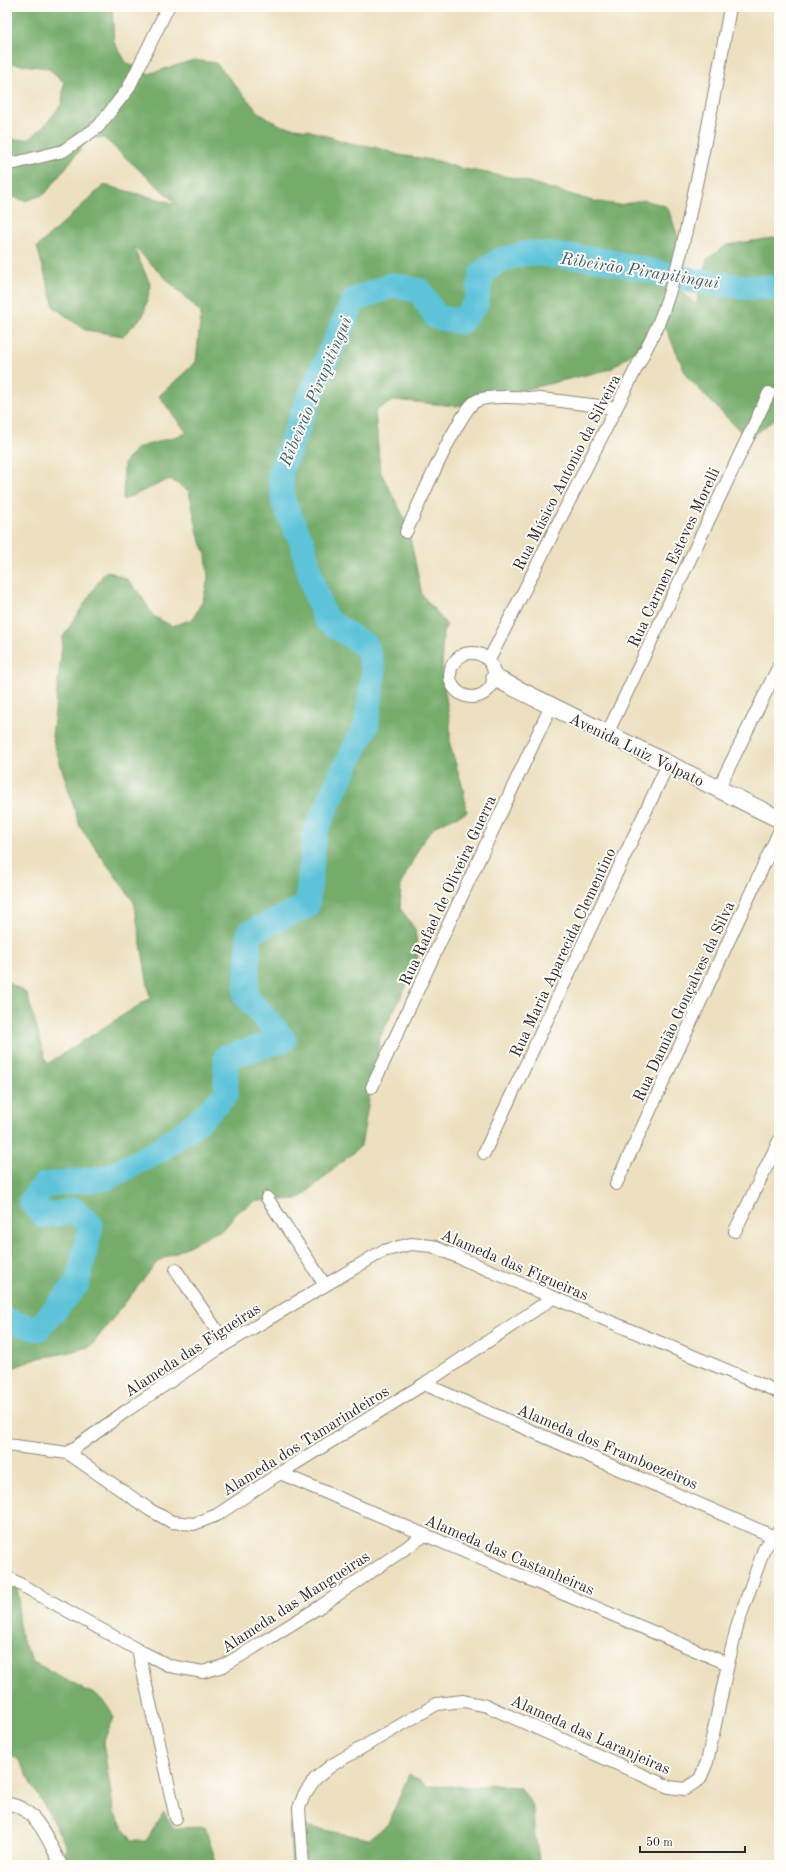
<svg xmlns="http://www.w3.org/2000/svg" width="786" height="1872" viewBox="0 0 786 1872" font-family="'Old Standard TT',serif">
	<rect width="100%" height="100%" fill="#fdfcf7"/>
	<filter id="ink" filterUnits="userSpaceOnUse"><feTurbulence type="fractalNoise" baseFrequency=".025" numOctaves="2"/><feDisplacementMap in="SourceGraphic" scale="8" xChannelSelector="R" yChannelSelector="G"/><feConvolveMatrix kernelMatrix="1 2 1 2 8 2 1 2 1" color-interpolation-filters="sRGB"/></filter>
	<filter id="wash" filterUnits="userSpaceOnUse"><feTurbulence type="fractalNoise" baseFrequency=".012" numOctaves="4" result="noise"/><feDisplacementMap in="SourceGraphic" scale="16" xChannelSelector="R" yChannelSelector="G"/><feGaussianBlur stdDeviation="0.9" result="paint"/><feColorMatrix in="noise" values="0 0 0 0 0 0 0 0 0 0 0 0 0 0 0 0 0 1.4 0 .05"/><feComposite in="paint" operator="in"/></filter>
	<g filter="url(#wash)">
		<rect width="100%" height="100%" fill="#ede0c0"/>
		<!-- forest -->
		<path fill="#74ac6b" stroke="#506c4b" d="M 7,7 L 112,7 L 114,42 L 126,62 L 148,74 L 194,60 L 216,63 L 260,114 L 282,126 L 308,130 L 349,143 L 375,147 L 399,155 L 438,161 L 459,168 L 515,178 L 593,201 L 619,205 L 645,200 L 665,206 L 668,208 L 680,243 L 669,279 L 696,305 L 707,259 L 727,245 L 779,237 L 779,415 L 749,440 L 687,377 L 666,328 L 611,369 L 456,406 L 394,400 L 375,411 L 380,471 L 407,523 L 422,595 L 447,625 L 443,633 L 442,655 L 443,679 L 450,722 L 450,745 L 463,788 L 467,812 L 435,826 L 421,844 L 401,884 L 400,908 L 415,929 L 418,953 L 416,967 L 380,1037 L 361,1146 L 299,1199 L 255,1201 L 236,1213 L 225,1228 L 158,1261 L 91,1346 L 67,1353 L 39,1358 L 12,1368 L 7,1374 L 7,981 L 27,994 L 47,1064 L 150,998 L 134,902 L 80,827 L 52,737 L 63,637 L 104,573 L 108,571 L 128,580 L 142,597 L 153,616 L 172,626 L 193,619 L 203,600 L 208,579 L 206,555 L 198,534 L 189,491 L 170,479 L 123,500 L 124,463 L 137,448 L 187,433 L 159,396 L 196,362 L 201,313 L 133,246 L 151,286 L 143,316 L 123,336 L 85,330 L 54,307 L 37,247 L 104,185 L 177,204 L 104,138 L 90,137 L 45,194 L 25,201 L 7,195 L 7,140 L 29,139 L 46,124 L 62,104 L 64,82 L 48,68 L 7,63 Z
			M 7,1566 L 15,1577 L 19,1598 L 18,1619 L 22,1640 L 33,1662 L 83,1688 L 83,1691 C 96,1690 111,1707 114,1718 L 103,1742 L 114,1813 L 132,1841 L 146,1841 L 164,1812 L 174,1828 L 205,1827 L 217,1865 L 65,1865 L 66,1845 L 18,1759 L 7,1754 Z
			M 409,1774 L 427,1786 L 472,1787 L 495,1784 L 521,1788 L 533,1807 L 534,1829 L 540,1865 L 289,1865 L 292,1862 L 289,1823 L 369,1839 L 388,1824 Z"/>
		<g fill="none" stroke-linecap="round" stroke-linejoin="round">
			<!-- river -->
			<path stroke="#5cc3d9" stroke-width="25" d="M 7,1321 L 38,1329 L 77,1284 L 91,1225 L 74,1210 L 44,1216 L 31,1201 L 44,1185 L 107,1178 L 158,1151 L 199,1121 L 226,1094 L 226,1057 L 284,1040 L 246,996 L 249,933 L 307,906 L 315,833 L 341,775 L 366,726 L 374,671 L 366,646 L 326,620 L 314,589 L 302,542 L 284,504 L 280,472 L 307,403 L 354,300 L 393,285 L 420,291 L 436,317 L 461,322 L 476,304 L 482,273 L 500,260 L 527,253 L 597,259 L 696,281 L 745,287 L 779,288"/>
		</g>
	</g>
	<g filter="url(#ink)">
		<g fill="none" stroke-linecap="round" stroke-linejoin="round">
			<!-- street casing -->
			<g stroke="#8c8676" stroke-width="14">
				<path id="street" d="M 7,163 L 15,163 L 63,151 L 98,127 L 128,89 L 168,7
					M 406,532 C 417,509 459,410 476,401 C 498,390 587,405 616,408
					M450 675a22 22 0 1 1 44 0a22 22 0 1 1-44 0Z
					M 489,660 L 657,327 C 674,285 684,242 693,198 C 707,135 719,71 730,7
					M 607,734 L 769,393
					M 718,789 L 779,666
					M 372,1087 L 551,706
					M 484,1153 L 668,764
					M 616,1184 L 779,832
					M 267,1198 L 325,1285
					M 735,1231 L 779,1141
					M 176,1270 L 226,1344
					M 424,1384 L 779,1539
					M 7,1445 L 68,1453 L 150,1510 L 172,1522 L 194,1524 L 217,1515 L 280,1473 L 424,1384 L 553,1298
					M 68,1453 L 126,1411 L 226,1344 L 383,1251 L 411,1244 L 432,1246 L 644,1336 L 779,1392
					M 280,1473 L 728,1664
					M 7,1577 L 138,1650 L 170,1666 L 203,1672 L 223,1666 L 245,1653 L 321,1606 L 425,1535
					M 138,1650 L 176,1818
					M 7,1804 C 36,1806 49,1842 61,1865
					M 303,1865 L 299,1808 L 304,1795 L 315,1779 L 332,1765 L 437,1704 L 463,1701 L 487,1706 L 669,1787 L 685,1789 L 700,1779 L 707,1762 L 728,1664 L 738,1623 L 764,1549 L 779,1530"/>
			</g>
			<!-- secondary casing -->
			<g stroke="#8c8676" stroke-width="19">
				<path id="secondary" d="M 495,678 L 779,819"/>
			</g>
			<!-- street -->
			<use href="#street" stroke="#fff" stroke-width="12"/>
			<!-- secondary -->
			<use href="#secondary" stroke="#fff" stroke-width="17"/>
		</g>
	</g>
	<g text-anchor="middle" stroke-width="4" stroke-linejoin="round" paint-order="stroke">
		<!-- street labels -->
		<g font-size="16" fill="#2b2b2b" stroke="#fdfcf7">
			<text transform="translate(566 472) rotate(-63)" y="6">Rua Músico Antonio da Silveira</text>
			<text transform="translate(673 557) rotate(-65)" y="6">Rua Carmen Esteves Morelli</text>
			<text transform="translate(637 749) rotate(26)" y="6">Avenida Luiz Volpato</text>
			<text transform="translate(447 890) rotate(-65)" y="6">Rua Rafael de Oliveira Guerra</text>
			<text transform="translate(562 952) rotate(-65)" y="6">Rua Maria Aparecida Clementino</text>
			<text transform="translate(683 1001) rotate(-65)" y="6">Rua Damião Gonçalves da Silva</text>
			<text transform="translate(515 1264) rotate(23)" y="6">Alameda das Figueiras</text>
			<text transform="translate(192 1349) rotate(-33)" y="6">Alameda das Figueiras</text>
			<text transform="translate(305 1440) rotate(-32)" y="6">Alameda dos Tamarindeiros</text>
			<text transform="translate(608 1446) rotate(23)" y="6">Alameda dos Framboezeiros</text>
			<text transform="translate(510 1554) rotate(23)" y="6">Alameda das Castanheiras</text>
			<text transform="translate(295 1601) rotate(-33)" y="6">Alameda das Mangueiras</text>
			<text transform="translate(591 1734) rotate(24)" y="6">Alameda das Laranjeiras</text>
		</g>
		<!-- water labels -->
		<g font-size="17" font-style="italic" fill="#3c6068" stroke="#fdfcf7">
			<text transform="translate(640 270) rotate(9)" y="6">Ribeirão Pirapitingui</text>
			<text transform="translate(315 391) rotate(-67)" y="6">Ribeirão Pirapitingui</text>
		</g>
	</g>
	<!-- margin -->
	<rect width="786" height="1872" fill="none" stroke="#fdfcf7" stroke-width="24"/>
	<!-- scale -->
	<path d="M640 1846v6h105v-6" fill="none" stroke="#2b2b2b" stroke-width="2"/>
	<text x="646" y="1846" font-size="12" fill="#2b2b2b" stroke="#fdfcf7" stroke-width="3" paint-order="stroke">50 m</text>
</svg>
